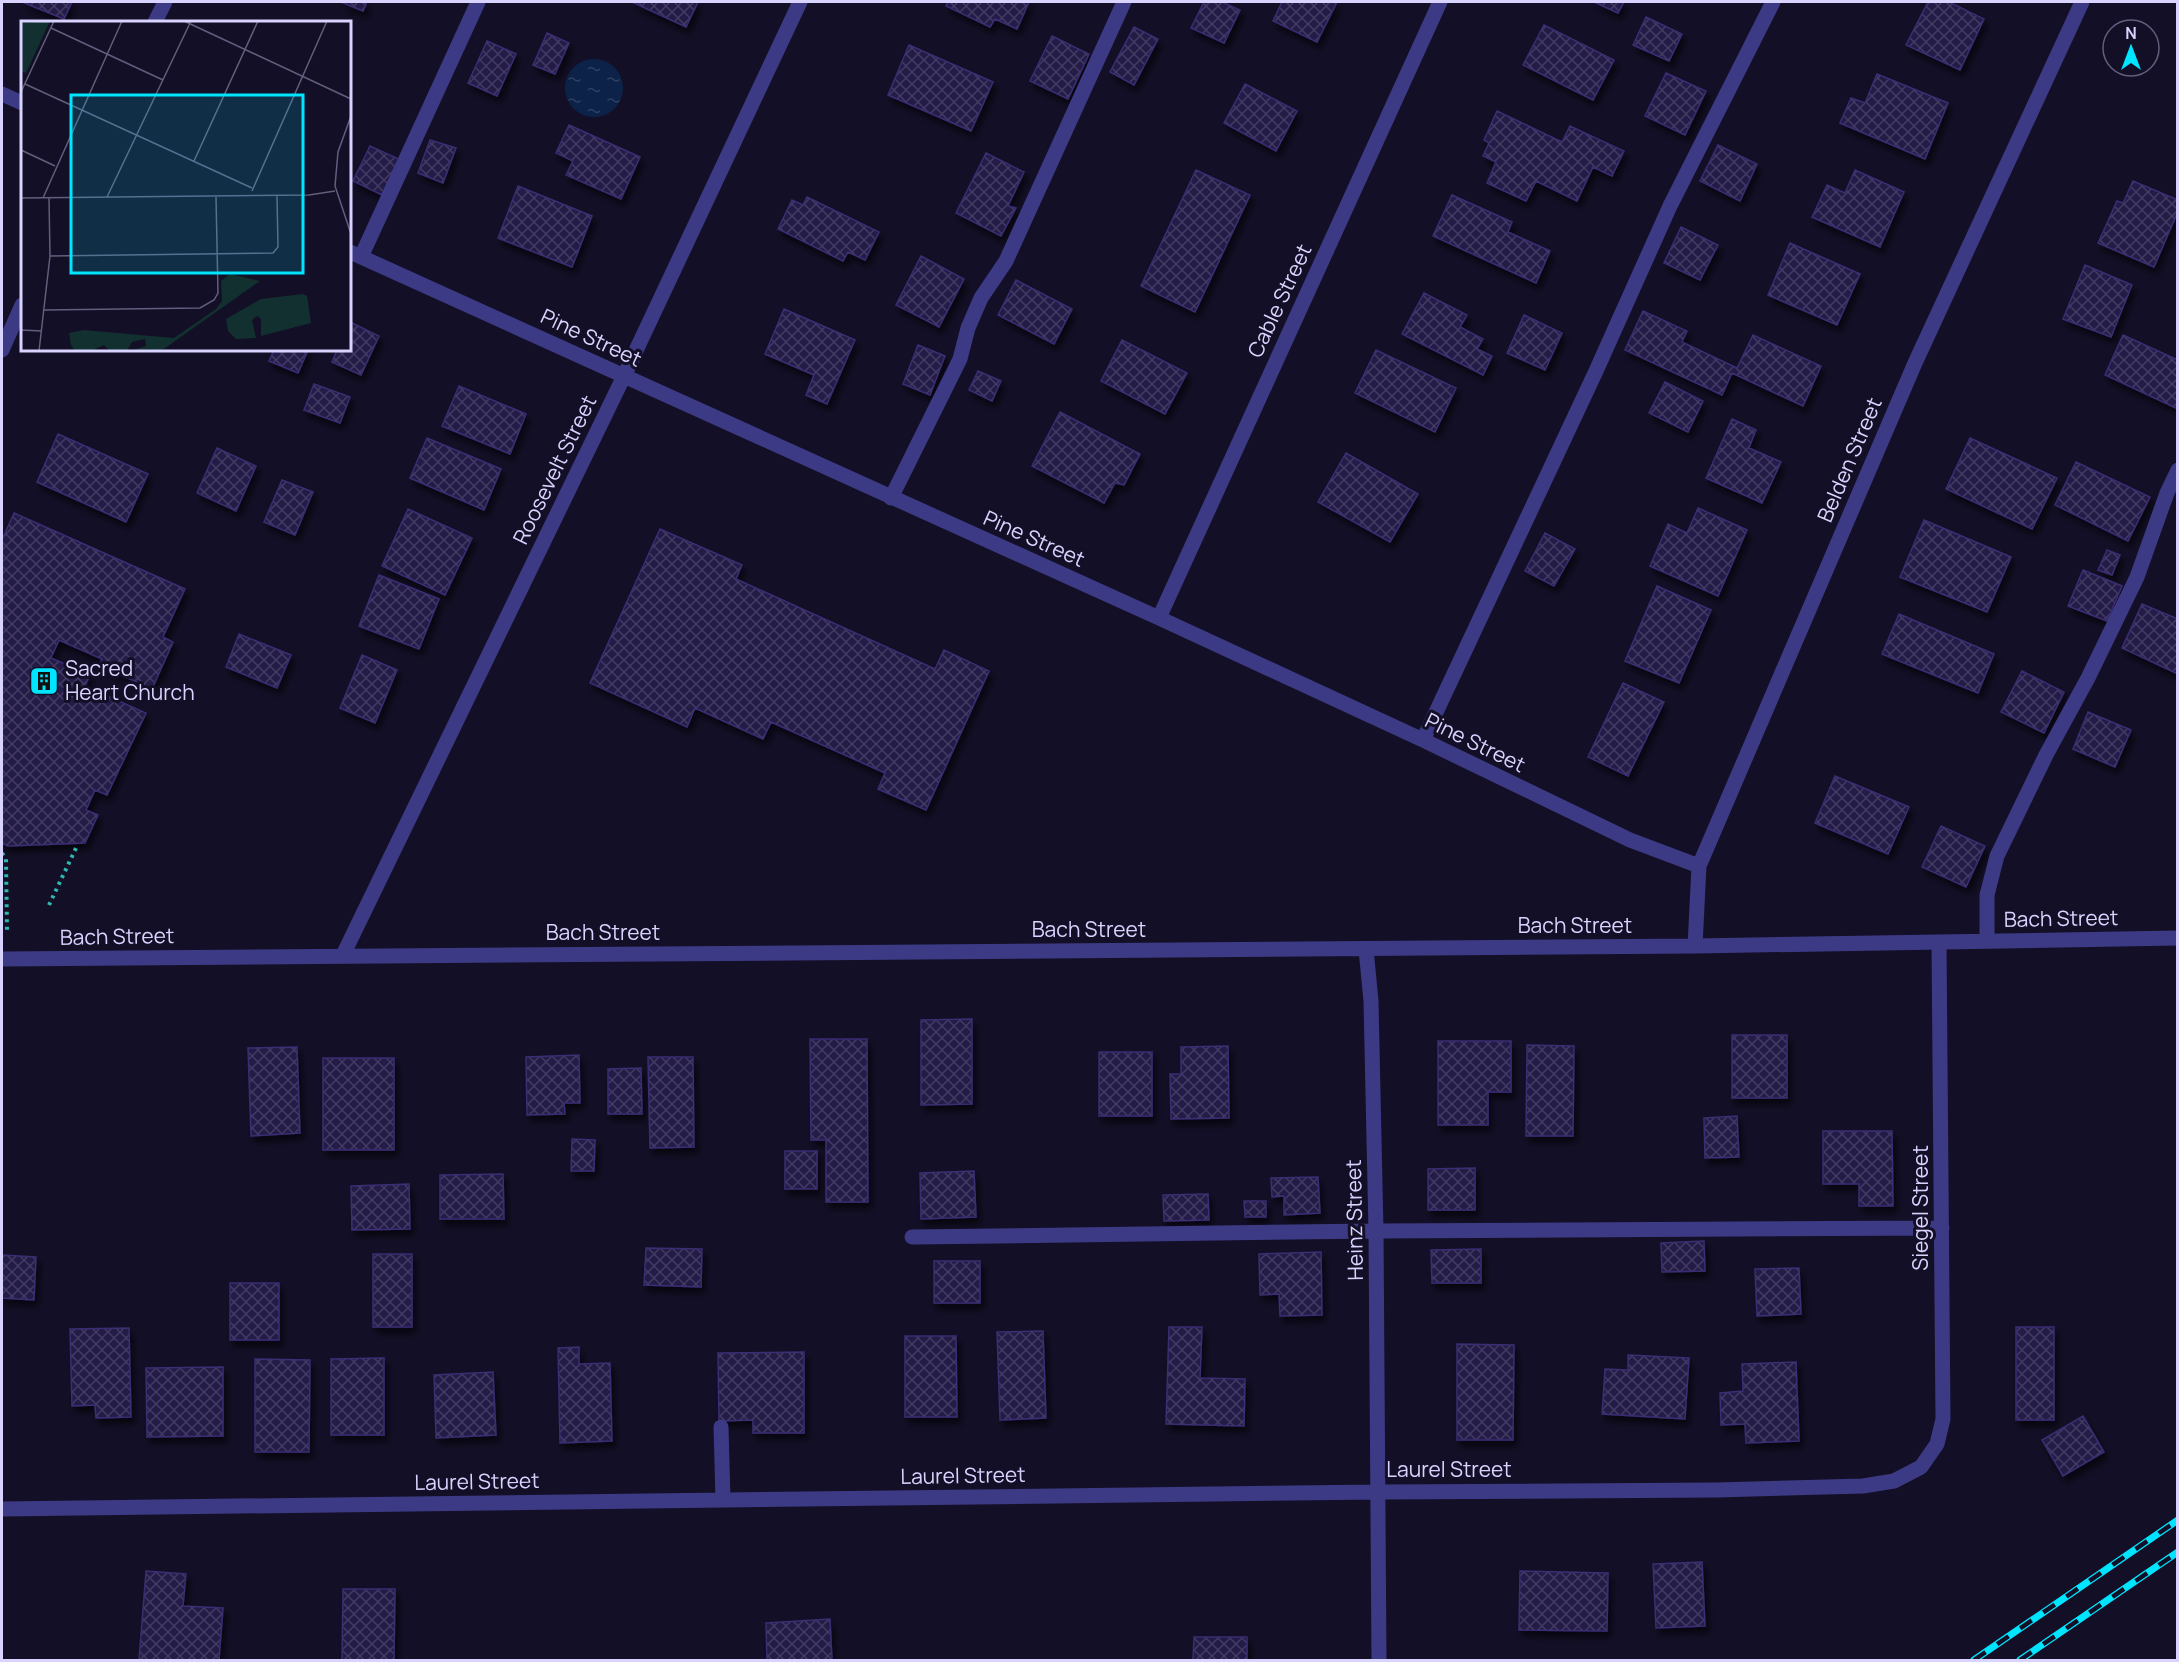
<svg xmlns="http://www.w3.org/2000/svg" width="2179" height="1662" viewBox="0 0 2179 1662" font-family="Manrope,sans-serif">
	<defs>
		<pattern id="water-ripples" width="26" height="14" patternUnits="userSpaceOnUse" patternTransform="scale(1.5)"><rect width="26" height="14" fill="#0c2248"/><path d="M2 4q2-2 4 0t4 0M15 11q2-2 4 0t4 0" fill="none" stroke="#2f4163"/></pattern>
		<pattern id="building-cross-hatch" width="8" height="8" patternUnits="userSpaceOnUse" patternTransform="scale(1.5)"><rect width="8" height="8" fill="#241b47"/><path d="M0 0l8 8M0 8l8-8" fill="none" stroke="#433b63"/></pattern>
		<filter id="shadow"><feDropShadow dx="3.5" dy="6" stdDeviation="3" flood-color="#0009"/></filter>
	</defs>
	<rect width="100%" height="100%" fill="#130f26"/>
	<!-- water -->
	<path fill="url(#water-ripples)" d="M565 88a29 29 0 1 1 58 0a29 29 0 1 1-58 0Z"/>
	<!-- building -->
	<path fill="url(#building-cross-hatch)" stroke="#3b2d73" stroke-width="1.5" filter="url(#shadow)" d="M 22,2 L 72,2 L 64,19 Z
		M 341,2 L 367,2 L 363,11 Z
		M 632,2 L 698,2 L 686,27 Z
		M 948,2 L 1029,2 L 1017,29 L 995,19 L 990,27 L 946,6 Z
		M 1204,2 L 1222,2 L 1240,10 L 1224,43 L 1191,28 Z
		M 1282,2 L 1337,2 L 1317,42 L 1273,21 Z
		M 1594,2 L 1624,2 L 1618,13 Z
		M 1928,2 L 1949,2 L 1984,19 L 1960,70 L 1906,45 Z
		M 1646,17 L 1682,34 L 1669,61 L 1633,45 Z
		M 1544,25 L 1614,60 L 1593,100 L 1523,65 Z
		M 1134,27 L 1158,39 L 1134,85 L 1110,72 Z
		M 547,33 L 569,43 L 555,74 L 533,65 Z
		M 1052,36 L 1089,54 L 1068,99 L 1030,81 Z
		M 487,41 L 516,54 L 497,96 L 468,83 Z
		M 909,45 L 993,82 L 971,131 L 888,95 Z
		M 1666,73 L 1706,91 L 1685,135 L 1645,116 Z
		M 1877,74 L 1948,103 L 1925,159 L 1840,123 L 1851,98 L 1865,103 Z
		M 1245,84 L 1297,111 L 1276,151 L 1224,123 Z
		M 1497,111 L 1562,142 L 1570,126 L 1624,151 L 1612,176 L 1593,167 L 1577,201 L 1536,181 L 1526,201 L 1487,183 L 1496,162 L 1483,156 L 1489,143 L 1484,140 Z
		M 569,125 L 640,157 L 621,199 L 566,175 L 573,161 L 556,153 Z
		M 430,140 L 456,148 L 443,183 L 418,173 Z
		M 1718,145 L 1757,164 L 1740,201 L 1700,181 Z
		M 370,146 L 399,159 L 382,195 L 353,181 Z
		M 986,153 L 1024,172 L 1008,206 L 1016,208 L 1001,236 L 956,213 Z
		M 1196,170 L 1250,195 L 1195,312 L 1141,286 Z
		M 1855,170 L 1904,192 L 1880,247 L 1812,217 L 1827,185 L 1845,193 Z
		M 2133,181 L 2178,200 L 2178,211 L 2154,267 L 2098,243 L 2117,201 L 2123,203 Z
		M 518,186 L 592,216 L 572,267 L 498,238 Z
		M 1452,195 L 1512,222 L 1508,232 L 1550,251 L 1536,283 L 1433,236 Z
		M 807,197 L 879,232 L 865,260 L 848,252 L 843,261 L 778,229 L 792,200 L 803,205 Z
		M 1681,227 L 1718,245 L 1700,280 L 1664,263 Z
		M 1790,243 L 1860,274 L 1837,325 L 1768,295 Z
		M 921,256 L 964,279 L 939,327 L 896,305 Z
		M 2085,265 L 2132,285 L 2111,337 L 2063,319 Z
		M 1016,280 L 1072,309 L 1054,344 L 998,315 Z
		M 1424,293 L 1467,315 L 1460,327 L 1483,339 L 1477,349 L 1492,356 L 1483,375 L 1402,334 Z
		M 784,309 L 855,340 L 827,404 L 806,395 L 814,375 L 765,354 Z
		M 1643,311 L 1687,331 L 1682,342 L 1737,368 L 1753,335 L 1821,366 L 1803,406 L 1732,373 L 1722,395 L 1625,350 Z
		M 1524,315 L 1562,333 L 1545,370 L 1507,353 Z
		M 350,322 L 379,336 L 361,375 L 332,362 L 337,350 L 350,350 Z
		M 2123,335 L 2178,360 L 2178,409 L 2105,375 Z
		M 1122,340 L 1187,373 L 1165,414 L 1101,381 Z
		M 918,345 L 945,356 L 930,395 L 903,384 Z
		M 274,350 L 308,350 L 298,373 L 269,361 Z
		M 1376,350 L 1456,388 L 1435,432 L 1355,393 Z
		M 978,371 L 1001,381 L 992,401 L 969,390 Z
		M 1665,382 L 1703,401 L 1688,432 L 1649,413 Z
		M 314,384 L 350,397 L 340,423 L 304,410 Z
		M 459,386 L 526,414 L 510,454 L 442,426 Z
		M 1060,412 L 1140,454 L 1124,485 L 1115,483 L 1104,503 L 1032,466 Z
		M 1732,419 L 1756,430 L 1749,448 L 1781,462 L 1762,503 L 1706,478 Z
		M 58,434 L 148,474 L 126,522 L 37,482 Z
		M 427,438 L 501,469 L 484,510 L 410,478 Z
		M 1970,438 L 2057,478 L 2032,529 L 1946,489 Z
		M 217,448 L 256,466 L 236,511 L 197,493 Z
		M 1346,453 L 1418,494 L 1390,542 L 1318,502 Z
		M 2076,462 L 2150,497 L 2128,541 L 2055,505 Z
		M 282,480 L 313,492 L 295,535 L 264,522 Z
		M 1698,508 L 1747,530 L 1718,596 L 1650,566 L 1668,524 L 1687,533 Z
		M 408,509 L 472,538 L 445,595 L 382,566 Z
		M 14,513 L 185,589 L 163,637 L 173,642 L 152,689 L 99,665 L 102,659 L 59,640 L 51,658 L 90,675 L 85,686 L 146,713 L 107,795 L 95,790 L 86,810 L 98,815 L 85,843 L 8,846 L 2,843 L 2,540 Z
		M 1924,520 L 2011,557 L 1987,612 L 1900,577 Z
		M 660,529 L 742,565 L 736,579 L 935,669 L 944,650 L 989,671 L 926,810 L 878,789 L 885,773 L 771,722 L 763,739 L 695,708 L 687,727 L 590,683 Z
		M 1545,533 L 1575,549 L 1554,586 L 1525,571 Z
		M 2107,550 L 2120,555 L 2112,575 L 2098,570 Z
		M 2083,570 L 2122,586 L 2107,621 L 2068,606 Z
		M 379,575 L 439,599 L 419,649 L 359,626 Z
		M 1657,586 L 1711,610 L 1679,683 L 1625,661 Z
		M 2142,604 L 2178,619 L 2178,674 L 2122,648 Z
		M 1899,614 L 1994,654 L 1978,693 L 1882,654 Z
		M 239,634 L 291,655 L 277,688 L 226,667 Z
		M 362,655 L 397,670 L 375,723 L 340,708 Z
		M 2022,671 L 2064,692 L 2044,733 L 2001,712 Z
		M 1623,683 L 1664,702 L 1628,776 L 1588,757 Z
		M 2088,712 L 2131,730 L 2115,767 L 2073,749 Z
		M 1835,776 L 1909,807 L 1888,854 L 1815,823 Z
		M 1941,826 L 1985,846 L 1966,887 L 1922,867 Z
		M 972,1019 L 972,1104 L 921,1105 L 921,1020 Z
		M 1732,1035 L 1787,1035 L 1787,1098 L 1732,1098 Z
		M 810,1039 L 867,1039 L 868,1202 L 826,1202 L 826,1140 L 811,1140 Z
		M 1438,1041 L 1511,1041 L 1511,1092 L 1488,1092 L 1488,1125 L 1438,1125 Z
		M 1527,1045 L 1574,1046 L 1573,1136 L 1526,1136 Z
		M 1228,1046 L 1229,1118 L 1171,1119 L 1170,1074 L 1181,1074 L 1181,1047 Z
		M 297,1047 L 300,1133 L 251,1136 L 248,1048 Z
		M 1099,1052 L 1152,1052 L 1152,1116 L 1099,1116 Z
		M 579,1055 L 580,1103 L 564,1103 L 565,1114 L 527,1115 L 526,1057 Z
		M 648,1057 L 693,1057 L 694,1147 L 650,1148 Z
		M 323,1058 L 394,1058 L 394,1150 L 323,1150 Z
		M 641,1068 L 642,1114 L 608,1114 L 608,1069 Z
		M 1737,1116 L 1739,1157 L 1705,1158 L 1704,1118 Z
		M 1823,1131 L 1892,1131 L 1893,1206 L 1859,1206 L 1859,1184 L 1823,1184 Z
		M 572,1139 L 595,1140 L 594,1171 L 571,1171 Z
		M 785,1151 L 817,1151 L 817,1189 L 785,1189 Z
		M 1475,1168 L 1475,1210 L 1428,1210 L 1428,1169 Z
		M 974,1171 L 976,1217 L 921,1219 L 920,1173 Z
		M 503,1174 L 504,1219 L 440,1219 L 440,1175 Z
		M 1318,1177 L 1320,1213 L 1284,1215 L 1284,1196 L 1272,1197 L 1271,1178 Z
		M 409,1184 L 410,1229 L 352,1230 L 351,1186 Z
		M 1208,1194 L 1209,1220 L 1164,1221 L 1163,1195 Z
		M 1244,1201 L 1266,1201 L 1266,1217 L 1245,1217 Z
		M 1704,1241 L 1705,1271 L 1662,1272 L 1661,1243 Z
		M 646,1248 L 702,1249 L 701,1287 L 644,1285 Z
		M 1481,1249 L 1481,1283 L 1432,1283 L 1431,1250 Z
		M 1321,1252 L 1322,1315 L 1280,1316 L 1279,1294 L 1260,1295 L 1259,1254 Z
		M 373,1254 L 412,1254 L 412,1327 L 373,1327 Z
		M 2,1255 L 36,1257 L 34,1300 L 2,1298 Z
		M 934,1261 L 980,1261 L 980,1303 L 934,1303 Z
		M 1799,1268 L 1801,1314 L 1757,1316 L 1755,1269 Z
		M 230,1283 L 279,1283 L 279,1340 L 230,1340 Z
		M 1169,1327 L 1202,1327 L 1200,1378 L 1245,1379 L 1244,1426 L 1166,1424 Z
		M 2016,1327 L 2054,1327 L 2054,1420 L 2016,1420 Z
		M 129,1328 L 131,1417 L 96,1418 L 95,1405 L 72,1406 L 70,1329 Z
		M 1043,1331 L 1046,1418 L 1000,1420 L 997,1332 Z
		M 905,1336 L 956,1336 L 957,1417 L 905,1417 Z
		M 1457,1344 L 1514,1345 L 1513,1440 L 1457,1440 Z
		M 579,1347 L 579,1364 L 610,1363 L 612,1441 L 560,1443 L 558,1348 Z
		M 804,1352 L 804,1433 L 753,1433 L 753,1420 L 719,1421 L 718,1353 Z
		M 1628,1355 L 1689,1358 L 1685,1419 L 1602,1414 L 1605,1369 L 1628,1370 Z
		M 384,1358 L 384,1435 L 331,1435 L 331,1359 Z
		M 255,1359 L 310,1360 L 309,1452 L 255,1452 Z
		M 1796,1362 L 1799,1441 L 1746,1443 L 1745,1424 L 1721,1425 L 1720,1393 L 1743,1391 L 1742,1364 Z
		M 223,1367 L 223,1436 L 147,1437 L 146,1368 Z
		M 493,1372 L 496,1435 L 436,1438 L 434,1375 Z
		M 2083,1416 L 2104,1452 L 2063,1476 L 2042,1440 Z
		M 1702,1562 L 1705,1626 L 1656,1628 L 1653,1564 Z
		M 146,1571 L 186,1574 L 183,1606 L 223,1608 L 219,1660 L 139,1660 Z
		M 1520,1571 L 1608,1573 L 1607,1631 L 1519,1630 Z
		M 343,1589 L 395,1589 L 394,1660 L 342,1660 Z
		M 830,1619 L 832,1660 L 767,1660 L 766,1623 Z
		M 1194,1637 L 1247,1637 L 1247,1660 L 1193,1660 Z"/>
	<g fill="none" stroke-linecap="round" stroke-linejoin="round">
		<!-- path -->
		<path stroke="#2fb8b0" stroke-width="4" stroke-dasharray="3 4.5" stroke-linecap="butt" d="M 2,853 L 6,859 L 7,931
			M 49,905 L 76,848"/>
		<!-- minor -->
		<path stroke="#3d3a85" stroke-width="15" d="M 155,22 L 165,2
			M 2,94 L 22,103
			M 350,252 L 1159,618 L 1423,740 L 1630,840 L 1699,866
			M 361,257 L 478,2
			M 2,350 L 22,305
			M 891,498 L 960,359 L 968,328 L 981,298 L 1006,261 L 1124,2
			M 1159,618 L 1440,2
			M 1423,740 L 1596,371 L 1670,206 L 1773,2
			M 1987,941 L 1987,895 L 1997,856 L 2046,755 L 2088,678 L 2137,577 L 2167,493 L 2178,470
			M 1695,946 L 1699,866 L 1915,363 L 2082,2
			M 1366,949 L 1371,1001 L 1376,1231 L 1379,1660
			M 343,955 L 624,376 L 800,2
			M 2,959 L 1695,946 L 2178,938
			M 912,1237 L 1376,1231 L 1942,1228
			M 721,1427 L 723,1500
			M 2,1509 L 1379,1492 L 1716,1490 L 1863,1486 L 1894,1481 L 1921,1467 L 1937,1444 L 1943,1419 L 1939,942"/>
		<!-- rail casing -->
		<g stroke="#00e5ff" stroke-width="7">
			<path id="rail" d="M 1974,1660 L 2178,1520
				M 2020,1660 L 2178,1552"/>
		</g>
		<!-- rail -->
		<use href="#rail" stroke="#130f26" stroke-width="4.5" stroke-dasharray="14" stroke-linecap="butt"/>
	</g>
	<!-- icons -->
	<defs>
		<g id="building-square" transform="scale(1.5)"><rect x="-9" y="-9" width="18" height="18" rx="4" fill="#00e5ff" stroke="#130f26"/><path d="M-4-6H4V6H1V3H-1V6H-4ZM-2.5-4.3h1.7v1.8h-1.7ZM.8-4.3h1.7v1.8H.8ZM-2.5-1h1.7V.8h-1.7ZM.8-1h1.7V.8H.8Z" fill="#111"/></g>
	</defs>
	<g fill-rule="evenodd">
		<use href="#building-square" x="44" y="681"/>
	</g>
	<g text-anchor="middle" stroke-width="6" stroke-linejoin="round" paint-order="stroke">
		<!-- street labels -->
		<g font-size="21" fill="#d9d4ff" stroke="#130f26">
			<text transform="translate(1280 301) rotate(-65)" y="7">Cable Street</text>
			<text transform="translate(591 338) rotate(25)" y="7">Pine Street</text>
			<text transform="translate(1850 460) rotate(-67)" y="7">Belden Street</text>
			<text transform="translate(555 470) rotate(-64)" y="7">Roosevelt Street</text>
			<text transform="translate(1034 539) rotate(24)" y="7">Pine Street</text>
			<text transform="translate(1475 743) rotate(26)" y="7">Pine Street</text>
			<text transform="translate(2061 919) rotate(-1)" y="7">Bach Street</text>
			<text x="1575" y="933">Bach Street</text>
			<text x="1089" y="937">Bach Street</text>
			<text x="603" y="940">Bach Street</text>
			<text transform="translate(117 937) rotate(-1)" y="7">Bach Street</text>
			<text transform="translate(1921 1208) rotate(-90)" y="7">Siegel Street</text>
			<text transform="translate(1355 1220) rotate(-91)" y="7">Heinz Street</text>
			<text x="1449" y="1477">Laurel Street</text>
			<text transform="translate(963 1476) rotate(-1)" y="7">Laurel Street</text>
			<text transform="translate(477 1482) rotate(-1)" y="7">Laurel Street</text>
		</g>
		<!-- poi labels -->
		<g font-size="21" fill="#d9d4ff" stroke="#130f26" text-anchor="start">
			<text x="65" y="676">Sacred<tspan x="65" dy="24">Heart Church</tspan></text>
		</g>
	</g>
	<!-- overview -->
	<g transform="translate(21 21)">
		<rect width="330" height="330" fill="#130f26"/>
		<path d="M 29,0 L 5,52 L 0,50 L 0,2 ZM 209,253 L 239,260 L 140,330 L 110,330 L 125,325 L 124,318 L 111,321 L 106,330 L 89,330 L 83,324 L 70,330 L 54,330 L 50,324 L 48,312 L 63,309 L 153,317 L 195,288 L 201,280 L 200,260 ZM 282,273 L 286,275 L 290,302 L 240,315 L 240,298 L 236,295 L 231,299 L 235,317 L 215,318 L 207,310 L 205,298 L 240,278 Z" fill="#12302f"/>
		<path fill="none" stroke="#625e7d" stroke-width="1.5" d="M 163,0 L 330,78M 30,7 L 142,59M 4,63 L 231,167M 0,71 L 33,0M 330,95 L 317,131 L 314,165 L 330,213M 0,129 L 34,145M 173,140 L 237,0M 231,170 L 306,0M 86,176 L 170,0M 0,177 L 288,174 L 314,170M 22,177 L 101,0M 29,235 L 252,232 L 257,226 L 256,175M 23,289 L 179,287 L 193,279 L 197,272 L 195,176M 0,309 L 21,310M 18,330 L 29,235 L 28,177"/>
		<path fill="#00e5ff" fill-opacity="0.15" stroke="#00e5ff" stroke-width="3" d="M 50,74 L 282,74 L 282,252 L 50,252 Z"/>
		<rect width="330" height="330" fill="none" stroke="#d9d4ff" stroke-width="3"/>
	</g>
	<!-- border -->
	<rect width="2179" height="1662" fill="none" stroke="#d9d4ff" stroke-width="6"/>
	<!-- north arrow -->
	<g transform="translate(2131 48)"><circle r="28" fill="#130f26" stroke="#625e7d" stroke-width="1.5"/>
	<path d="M0-4.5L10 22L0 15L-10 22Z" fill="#00e5ff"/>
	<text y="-9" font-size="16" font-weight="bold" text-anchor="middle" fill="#d9d4ff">N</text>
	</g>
</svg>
